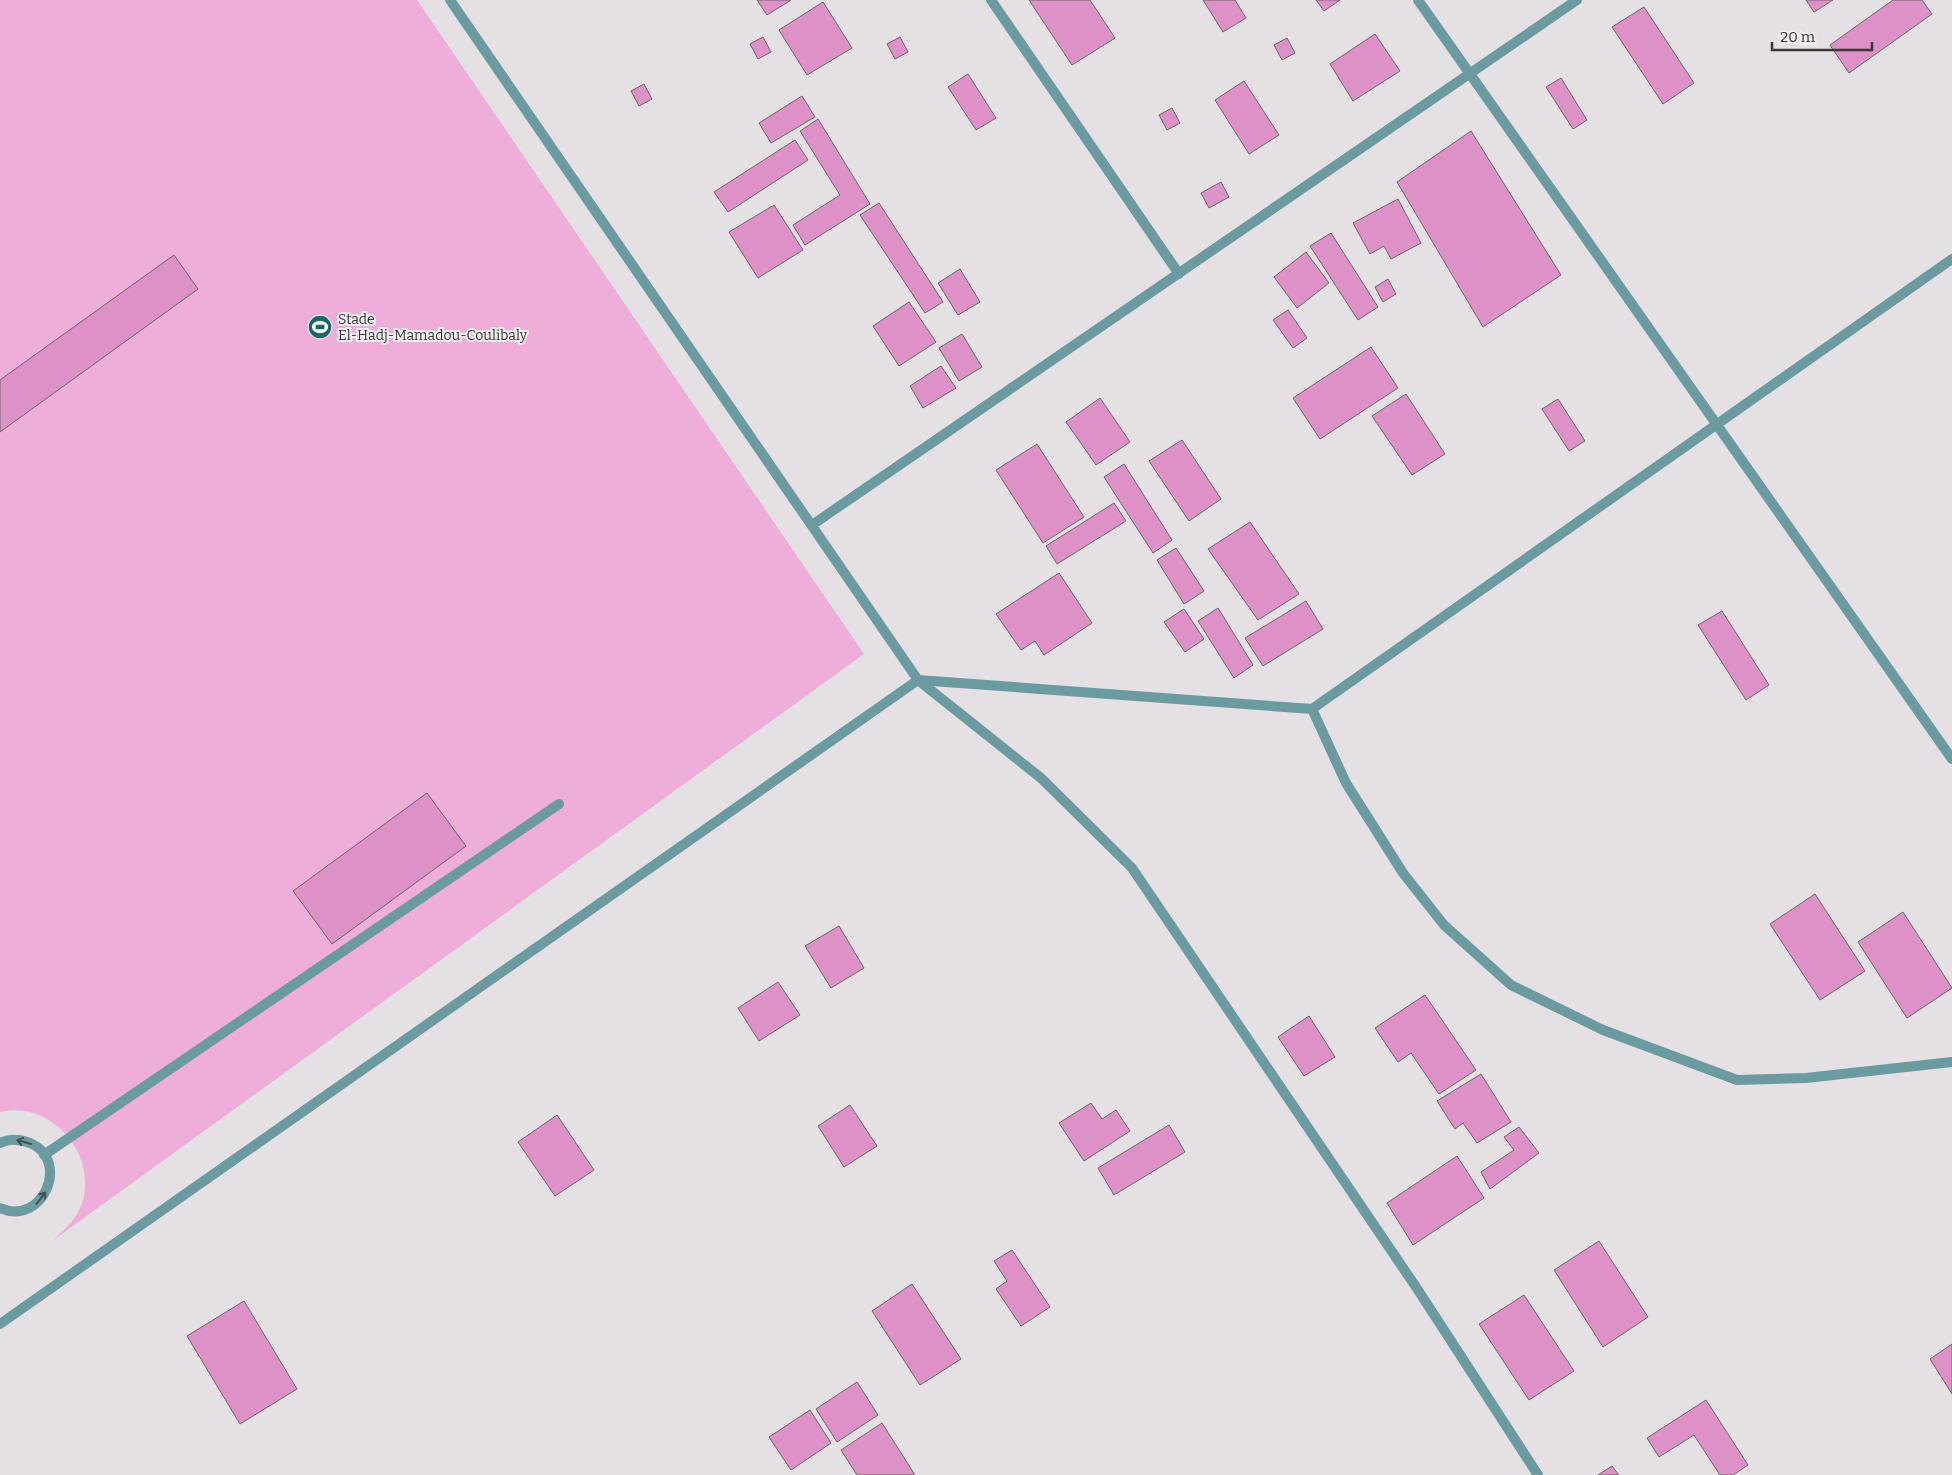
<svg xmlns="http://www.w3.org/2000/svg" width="1952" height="1475" viewBox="0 0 1952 1475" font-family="Bitter,serif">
	<rect width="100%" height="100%" fill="#e5e0e3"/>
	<!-- green -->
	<path fill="#efadda" d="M 0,0 L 417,0 L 864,654 L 52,1241 C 63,1231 75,1221 81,1206 C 100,1157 52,1099 0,1112 Z"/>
	<!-- building -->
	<path fill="#dd91c6" stroke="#6b6669" d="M 757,0 L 791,0 L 767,15 Z
		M 1029,0 L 1090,0 L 1115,38 L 1072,65 Z
		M 1203,0 L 1235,0 L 1246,18 L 1223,32 Z
		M 1316,0 L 1340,0 L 1324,11 Z
		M 1806,0 L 1833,0 L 1814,12 Z
		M 1893,0 L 1922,0 L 1932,14 L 1849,73 L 1830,45 Z
		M 823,2 L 852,48 L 807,75 L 779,30 Z
		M 1644,7 L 1694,83 L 1663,104 L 1612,27 Z
		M 1375,34 L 1400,71 L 1353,101 L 1330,64 Z
		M 763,37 L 771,52 L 758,59 L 750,44 Z
		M 900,37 L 908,52 L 895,59 L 887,44 Z
		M 1287,38 L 1295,53 L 1282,60 L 1274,45 Z
		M 968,74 L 996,118 L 976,130 L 948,87 Z
		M 1561,78 L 1587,120 L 1573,129 L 1546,87 Z
		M 1244,81 L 1279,135 L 1249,154 L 1215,100 Z
		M 644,84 L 652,99 L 639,106 L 631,91 Z
		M 802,96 L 815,117 L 771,143 L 759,123 Z
		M 1172,108 L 1180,123 L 1167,130 L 1159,115 Z
		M 818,119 L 870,204 L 805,245 L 793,225 L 840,195 L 800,131 Z
		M 1471,131 L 1561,275 L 1483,327 L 1397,182 Z
		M 795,140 L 808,160 L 728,212 L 714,192 Z
		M 1221,182 L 1229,197 L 1209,208 L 1201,193 Z
		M 1398,199 L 1421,243 L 1391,259 L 1384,246 L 1370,254 L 1353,223 Z
		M 879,203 L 943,302 L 925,313 L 860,215 Z
		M 774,205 L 803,250 L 758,278 L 729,232 Z
		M 1331,233 L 1378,307 L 1358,320 L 1310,246 Z
		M 1306,252 L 1329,283 L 1297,308 L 1274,277 Z
		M 174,255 L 198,289 L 0,432 L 0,380 Z
		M 960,269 L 980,302 L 958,315 L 938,283 Z
		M 1388,279 L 1396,294 L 1383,302 L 1375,287 Z
		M 909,302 L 936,342 L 899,366 L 873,326 Z
		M 1288,310 L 1307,338 L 1293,348 L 1273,320 Z
		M 962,334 L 982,367 L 959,381 L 939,348 Z
		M 1371,347 L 1398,388 L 1320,439 L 1293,398 Z
		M 941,366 L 956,388 L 923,408 L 910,386 Z
		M 1406,394 L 1445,454 L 1412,475 L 1372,416 Z
		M 1100,398 L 1130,442 L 1096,465 L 1066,422 Z
		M 1558,399 L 1585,441 L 1569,451 L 1542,409 Z
		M 1182,440 L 1221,499 L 1189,521 L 1149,461 Z
		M 1037,444 L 1084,517 L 1043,543 L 996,470 Z
		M 1124,464 L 1172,540 L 1153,553 L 1104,477 Z
		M 1114,503 L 1126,521 L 1057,564 L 1046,546 Z
		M 1250,522 L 1299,594 L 1258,620 L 1208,549 Z
		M 1176,548 L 1204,591 L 1184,604 L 1157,560 Z
		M 1059,573 L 1092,623 L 1044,655 L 1035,641 L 1021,650 L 996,614 Z
		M 1306,601 L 1323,629 L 1263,666 L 1245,638 Z
		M 1218,608 L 1253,665 L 1234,678 L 1198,621 Z
		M 1184,609 L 1204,639 L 1185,652 L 1164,622 Z
		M 1722,611 L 1769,685 L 1746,700 L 1698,625 Z
		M 427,793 L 466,846 L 332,944 L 293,891 Z
		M 1815,894 L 1865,971 L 1820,1000 L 1770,924 Z
		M 1903,912 L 1952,988 L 1907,1018 L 1858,942 Z
		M 839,926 L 864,968 L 831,988 L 805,946 Z
		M 778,982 L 800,1015 L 759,1041 L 738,1008 Z
		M 1425,995 L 1476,1070 L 1439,1094 L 1411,1053 L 1398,1062 L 1375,1028 Z
		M 1309,1016 L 1335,1057 L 1304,1076 L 1278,1037 Z
		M 1481,1074 L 1511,1122 L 1477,1143 L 1463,1123 L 1455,1129 L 1437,1101 Z
		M 1091,1103 L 1102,1119 L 1116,1110 L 1130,1131 L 1084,1161 L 1059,1123 Z
		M 850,1105 L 877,1146 L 844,1167 L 818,1126 Z
		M 557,1115 L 594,1170 L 555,1196 L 518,1142 Z
		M 1169,1125 L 1185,1152 L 1114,1195 L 1098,1168 Z
		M 1519,1127 L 1539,1153 L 1490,1189 L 1481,1172 L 1514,1150 L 1504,1137 Z
		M 1457,1156 L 1484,1198 L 1413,1245 L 1387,1203 Z
		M 1599,1241 L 1648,1317 L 1603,1347 L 1554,1270 Z
		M 1012,1250 L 1050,1307 L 1021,1326 L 996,1289 L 1007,1281 L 994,1261 Z
		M 912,1284 L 961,1359 L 920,1385 L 872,1311 Z
		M 1524,1295 L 1574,1371 L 1529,1400 L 1479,1324 Z
		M 244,1301 L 297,1389 L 240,1424 L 187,1336 Z
		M 1952,1344 L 1952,1394 L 1930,1359 Z
		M 857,1382 L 878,1415 L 837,1442 L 816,1409 Z
		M 1706,1400 L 1748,1465 L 1733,1475 L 1720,1475 L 1694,1435 L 1659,1457 L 1647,1438 Z
		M 810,1410 L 831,1443 L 791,1470 L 769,1437 Z
		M 882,1423 L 915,1475 L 857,1475 L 841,1450 Z
		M 1612,1466 L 1619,1475 L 1598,1475 Z"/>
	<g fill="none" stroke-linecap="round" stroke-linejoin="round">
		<!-- lane -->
		<path stroke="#6b9ba0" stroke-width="10" d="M 0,1143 C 10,1138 19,1139 30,1143 C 71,1160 43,1227 0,1208
			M 44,1155 L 559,804"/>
		<!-- street -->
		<path stroke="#6b9ba0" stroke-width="10" d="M 450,0 L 918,680 L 1041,778 L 1132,868 L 1418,1290 L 1538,1475
			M 991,0 L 1179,274
			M 1418,0 L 1952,759
			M 812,525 L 1577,0
			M 1312,709 L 1346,783 L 1403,873 L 1444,925 L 1511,985 L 1603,1030 L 1737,1080 L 1806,1078 L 1952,1062
			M 0,1324 L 918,680 L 1312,709 L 1952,259"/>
	</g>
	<!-- one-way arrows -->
	<defs><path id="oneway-shaft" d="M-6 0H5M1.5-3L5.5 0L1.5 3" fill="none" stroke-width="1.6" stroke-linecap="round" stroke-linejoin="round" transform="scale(1.25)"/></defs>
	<g stroke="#465052">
		<use href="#oneway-shaft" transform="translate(24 1142) rotate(-164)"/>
		<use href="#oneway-shaft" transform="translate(41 1198) rotate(-52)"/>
	</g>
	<!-- icons -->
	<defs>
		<g id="stadium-disc" transform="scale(1.25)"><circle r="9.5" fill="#17656c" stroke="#f2edf1"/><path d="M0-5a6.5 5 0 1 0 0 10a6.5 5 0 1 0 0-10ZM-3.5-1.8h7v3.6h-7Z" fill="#fff"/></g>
	</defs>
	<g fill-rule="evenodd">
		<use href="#stadium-disc" x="320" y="327"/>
	</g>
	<g text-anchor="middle" stroke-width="4" stroke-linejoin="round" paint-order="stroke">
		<!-- poi labels -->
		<g font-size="14" fill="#393738" stroke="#f2edf1" text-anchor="start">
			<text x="338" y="324">Stade<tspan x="338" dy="16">El-Hadj-Mamadou-Coulibaly</tspan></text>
		</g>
	</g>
	<!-- scale -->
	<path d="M1772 42v8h100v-8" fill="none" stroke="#393738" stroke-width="2.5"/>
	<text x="1780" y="42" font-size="15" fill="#393738" stroke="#f2edf1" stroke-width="4" paint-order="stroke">20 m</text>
</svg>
